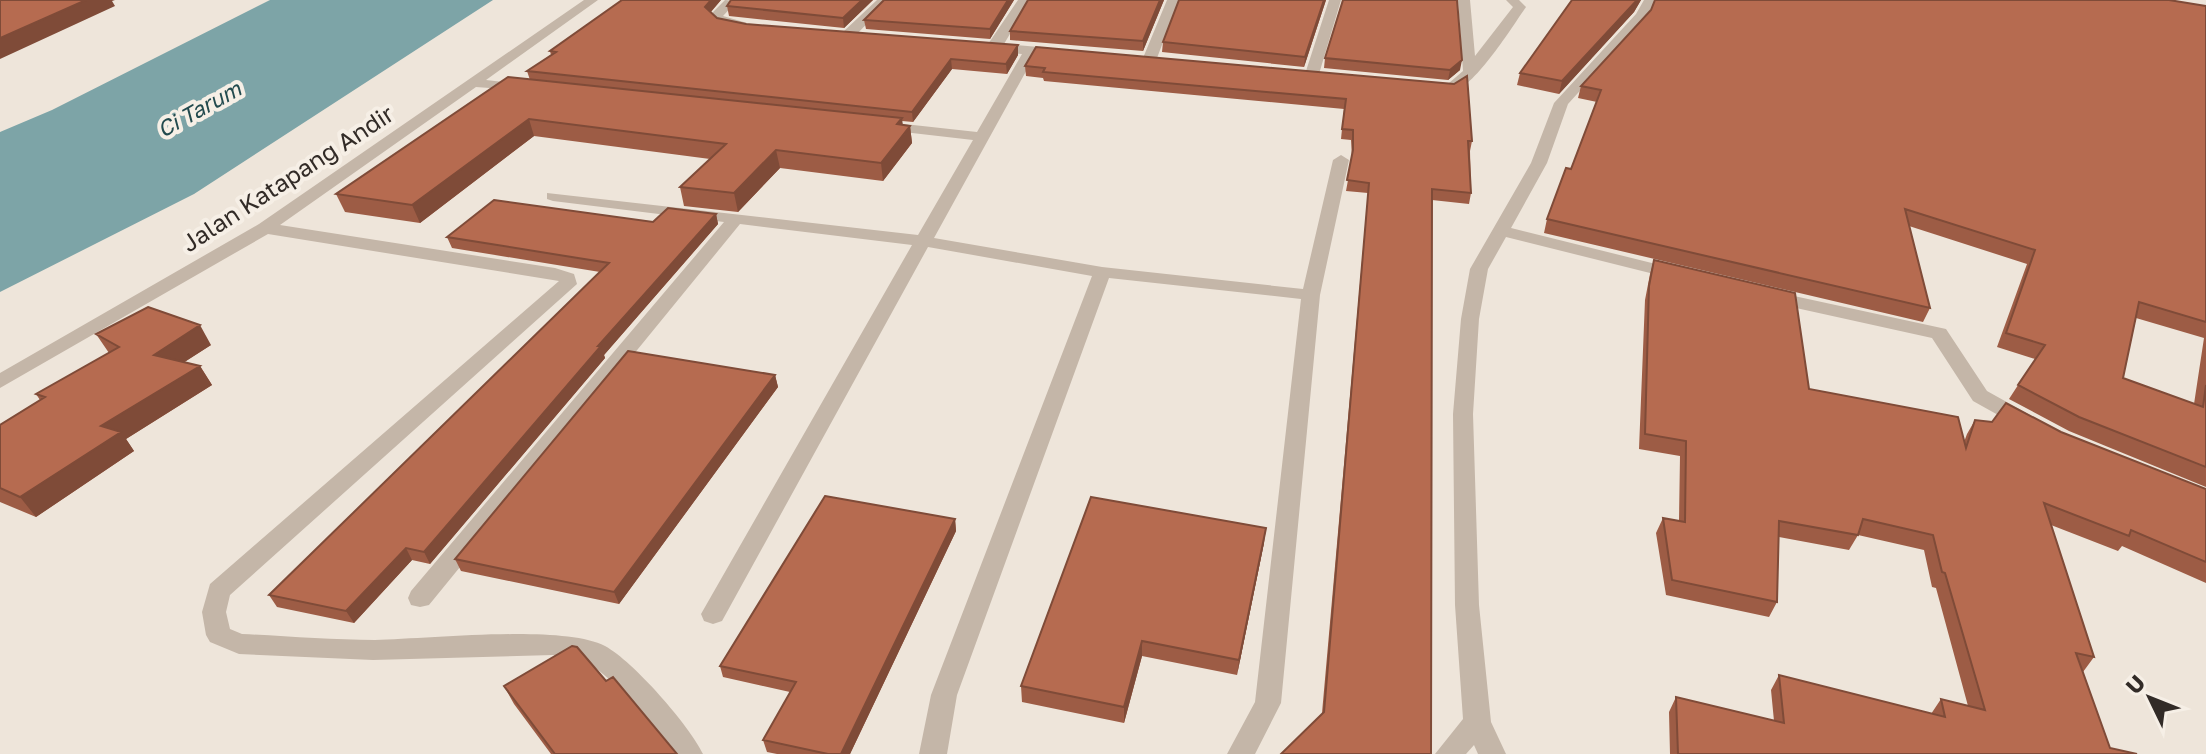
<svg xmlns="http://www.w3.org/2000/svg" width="2206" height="754" viewBox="0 0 2206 754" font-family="'Golos Text',sans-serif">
	<rect width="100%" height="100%" fill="#eee5da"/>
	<!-- water -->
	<path fill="#7da4a7" d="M 270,0 L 493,0 L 194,194 L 0,292 L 0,132 L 52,110 Z"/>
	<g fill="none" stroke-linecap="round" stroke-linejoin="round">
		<!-- minor -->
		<path fill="#c4b6a8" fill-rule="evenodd" d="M 584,0 L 598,0 L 486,80 L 529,85 L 529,91 L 476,87 L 280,225 L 555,268 L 574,274 L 577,284 L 230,595 L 226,612 L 230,629 L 242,634 C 286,636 331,640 375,640 C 429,639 562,624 605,646 C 633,661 690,726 703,754 L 672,754 L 623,691 L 590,663 L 553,655 L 373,660 L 239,654 L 210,642 L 206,635 L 202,612 L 210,584 L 559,281 L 268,234 L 0,388 L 0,373 L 259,224 Z
			M 725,0 L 737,1 L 723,16 L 747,23 L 747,29 L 720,25 L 712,19 L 712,13 Z
			M 877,0 L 890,0 L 853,38 L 843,38 L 843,32 Z
			M 1018,0 L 1030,0 L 1004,44 L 1061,49 L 1068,53 L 1061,57 L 1035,55 L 934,238 L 1102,267 L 1303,289 L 1333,160 L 1341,155 L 1349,160 L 1320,295 L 1281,703 L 1255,754 L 1227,754 L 1255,702 L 1301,299 L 1109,278 L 957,695 L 947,754 L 919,754 L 931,695 L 1092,276 L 928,247 L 722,621 L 713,624 L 704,621 L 701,614 L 912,245 L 740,224 L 429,605 L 420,607 L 411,605 L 408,598 L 411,591 L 724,222 L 553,201 L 547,199 L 547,193 L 918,235 L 973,140 L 886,130 L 879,126 L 886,122 L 977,132 L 1022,54 L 995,52 L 986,47 Z
			M 1167,0 L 1179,0 L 1157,58 L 1145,61 L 1143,58 Z
			M 1329,0 L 1341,0 L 1319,74 L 1307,77 L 1305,74 Z
			M 1458,0 L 1470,0 L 1475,56 L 1513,7 L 1506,0 L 1519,0 L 1526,7 C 1512,27 1476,85 1454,91 C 1448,92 1440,91 1434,90 L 1434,84 L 1449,83 L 1463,71 Z
			M 1644,0 L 1656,0 L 1645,19 L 1568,104 L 1547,163 L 1511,228 L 1684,271 L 1687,275 L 1678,280 L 1506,237 L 1488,269 L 1479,319 L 1473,414 L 1479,605 L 1491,722 L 1506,754 L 1478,754 L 1474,745 L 1466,754 L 1435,754 L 1463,719 L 1455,605 L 1453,414 L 1461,319 L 1470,269 L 1531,163 L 1554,103 L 1636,14 Z
			M 1771,291 L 1946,329 L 1987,391 L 2030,415 L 2033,420 L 2023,427 L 2016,425 L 1973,401 L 1932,338 L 1765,301 L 1762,297 L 1765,293 Z"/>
	</g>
	<!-- wall -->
	<path fill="#9d5c45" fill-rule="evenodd" d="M 721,0 L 711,12 L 717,18 L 746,24 L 1018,55 L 1007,74 L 952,69 L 913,122 L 902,121 L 902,125 L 910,126 L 912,143 L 883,181 L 780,168 L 738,212 L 684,206 L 680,187 L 710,159 L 534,136 L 420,223 L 345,212 L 336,194 L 530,80 L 527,71 L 551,55 L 550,51 Z
		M 731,0 L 873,0 L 844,28 L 729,16 L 727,6 Z
		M 1014,0 L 990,39 L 866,29 L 864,20 Z
		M 1028,0 L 1164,0 L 1143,51 L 1010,40 L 1010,31 Z
		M 1179,0 L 1326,0 L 1304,67 L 1162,52 L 1163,42 Z
		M 1572,0 L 1641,0 L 1634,12 L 1559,94 L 1517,85 L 1520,73 Z
		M 2206,6 L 2206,487 L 2069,431 L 2009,399 L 2035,359 L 1997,347 L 2027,264 L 1909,226 L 1930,308 L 1923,322 L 1544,233 L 1547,219 L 1571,169 L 1597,102 L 1578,98 L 1581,86 L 1651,10 ZM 2136,318 L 2204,338 L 2194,404 L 2123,378 Z
		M 1325,58 L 1460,70 L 1448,80 L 1324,68 Z
		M 1025,66 L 1454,84 L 1472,141 L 1470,151 L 1471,193 L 1469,204 L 1432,200 L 1431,754 L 1322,713 L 1368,193 L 1346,191 L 1352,158 L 1351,140 L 1341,139 L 1344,109 L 1044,81 L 1043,78 L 1026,76 Z
		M 716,214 L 718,224 L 604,355 L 605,358 L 430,564 L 412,560 L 354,623 L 277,607 L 269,595 L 600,272 L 452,248 L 447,237 L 653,222 Z
		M 1654,260 L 1809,389 L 1964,442 L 1967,434 L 1975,420 L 2061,432 L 2206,489 L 2206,583 L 2122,546 L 2118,551 L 2051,525 L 2094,657 L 2083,672 L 2110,748 L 2137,754 L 1670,754 L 1669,712 L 1676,697 L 1774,721 L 1771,690 L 1779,675 L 1931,714 L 1941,699 L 1968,706 L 1936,588 L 1932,587 L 1924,550 L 1858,535 L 1849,550 L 1779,537 L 1777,602 L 1769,617 L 1666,595 L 1656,533 L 1663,518 L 1679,521 L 1680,456 L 1639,449 L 1645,300 L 1650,274 Z
		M 96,334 L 211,345 L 184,362 L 200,366 L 212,385 L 126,439 L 134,451 L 36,517 L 0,502 L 0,425 L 40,400 L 36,394 L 109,353 Z
		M 775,375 L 778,387 L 619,604 L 461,571 L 455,559 Z
		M 955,519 L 956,531 L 850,754 L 777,754 L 767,752 L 763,740 L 790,692 L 723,677 L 720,666 Z
		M 1264,543 L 1237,675 L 1142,656 L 1124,723 L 1022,702 L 1021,686 Z
		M 606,681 L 677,754 L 551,754 L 514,704 L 504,686 Z"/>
	<!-- shaded-wall -->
	<path fill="#7f4b38" d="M 86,0 L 115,0 L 112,1 L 115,6 L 0,59 L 0,38 Z
		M 711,0 L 721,0 L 707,16 L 705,7 Z
		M 862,0 L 873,0 L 844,28 L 843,18 Z
		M 1008,0 L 1014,0 L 990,39 L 990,29 Z
		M 1160,0 L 1164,0 L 1143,51 L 1143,41 Z
		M 1324,0 L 1326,0 L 1304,67 L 1305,57 Z
		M 1637,0 L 1641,0 L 1634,12 L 1559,94 L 1562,81 Z
		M 1018,45 L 1018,55 L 1007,74 L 1006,64 Z
		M 951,59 L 952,69 L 913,122 L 912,112 Z
		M 1462,60 L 1460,70 L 1448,80 L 1450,70 Z
		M 902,118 L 904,135 L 910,126 L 912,143 L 883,181 L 881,163 L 897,124 Z
		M 529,119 L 534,136 L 420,223 L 412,205 Z
		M 776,150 L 780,168 L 738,212 L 734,193 Z
		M 716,214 L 718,224 L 604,355 L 605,358 L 430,564 L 424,552 L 598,346 Z
		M 200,325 L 211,345 L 166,374 L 154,355 Z
		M 200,366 L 212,385 L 126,439 L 134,451 L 36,517 L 20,497 L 101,426 Z
		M 775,375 L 778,387 L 619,604 L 614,592 Z
		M 955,519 L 956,531 L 850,754 L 841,754 Z
		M 1266,528 L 1264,543 L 1237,675 L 1239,660 Z
		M 406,548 L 412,560 L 354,623 L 346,611 Z
		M 1142,641 L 1142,656 L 1124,723 L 1124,707 Z"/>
	<!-- building -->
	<path fill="#b66b50" stroke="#7f4b38" stroke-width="2" d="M 0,0 L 86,0 L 0,38 Z
		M 622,0 L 711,0 L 705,7 L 717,18 L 746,24 L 1018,45 L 1006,64 L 951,59 L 912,112 L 527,71 L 556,52 L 550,51 Z
		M 731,0 L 862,0 L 843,18 L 727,6 Z
		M 884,0 L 1008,0 L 990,29 L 864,20 Z
		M 1028,0 L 1160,0 L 1143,41 L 1010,31 Z
		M 1179,0 L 1324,0 L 1305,57 L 1163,42 Z
		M 1343,0 L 1457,0 L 1462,60 L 1450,70 L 1325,58 Z
		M 1572,0 L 1637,0 L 1562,81 L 1520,73 Z
		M 1655,0 L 2169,0 L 2206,6 L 2206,322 L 2139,302 L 2123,378 L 2203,407 L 2206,385 L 2206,467 L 2079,417 L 2018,385 L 2045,345 L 2006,333 L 2035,250 L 1905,209 L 1930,308 L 1547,219 L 1566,168 L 1571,169 L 1601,90 L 1581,86 L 1651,10 Z
		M 1036,47 L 1454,84 L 1467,76 L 1472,141 L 1468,141 L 1471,193 L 1432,189 L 1431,754 L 1281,754 L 1324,712 L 1369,183 L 1347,180 L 1353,150 L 1353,130 L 1342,129 L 1346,99 L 1043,72 L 1045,68 L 1025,66 Z
		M 508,77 L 902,118 L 897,124 L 910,126 L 881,163 L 776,150 L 734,193 L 680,187 L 726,144 L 529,119 L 412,205 L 336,194 Z
		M 494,200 L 653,222 L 668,208 L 716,214 L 598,346 L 601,346 L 424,552 L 406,548 L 346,611 L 269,595 L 609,263 L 447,237 Z
		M 1654,260 L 1795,293 L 1809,389 L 1958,417 L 1966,448 L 1975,420 L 1992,422 L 2006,403 L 2061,432 L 2206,489 L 2206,562 L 2131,530 L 2129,536 L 2044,503 L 2094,657 L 2076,653 L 2110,748 L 2137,754 L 1678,754 L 1676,697 L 1784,723 L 1779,675 L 1945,717 L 1941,699 L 1985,710 L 1945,573 L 1942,572 L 1933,535 L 1863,519 L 1858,535 L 1779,521 L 1777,602 L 1672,580 L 1663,518 L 1685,522 L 1686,441 L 1645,434 L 1649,286 Z
		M 148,307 L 200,325 L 154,355 L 200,366 L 101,426 L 121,432 L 20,497 L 0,488 L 0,425 L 45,397 L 36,394 L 119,347 L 96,334 Z
		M 628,351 L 775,375 L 614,592 L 455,559 Z
		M 825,496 L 955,519 L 841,754 L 828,754 L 763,740 L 796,682 L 720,666 Z
		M 1091,497 L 1266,528 L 1239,660 L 1142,641 L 1124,707 L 1021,686 Z
		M 572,646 L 577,647 L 606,681 L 613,677 L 677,754 L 555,754 L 504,686 Z"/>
	<g text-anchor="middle" stroke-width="8" stroke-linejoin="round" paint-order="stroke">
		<!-- far-water labels -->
		<g font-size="22" font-style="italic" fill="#224a4e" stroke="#f6efe6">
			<text transform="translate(199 109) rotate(-29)" y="8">Ci Tarum</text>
		</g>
		<!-- street labels -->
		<g font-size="24" fill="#322b27" stroke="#f6efe6">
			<text transform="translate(288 179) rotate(-33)" y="8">Jalan Katapang Andir</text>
		</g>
	</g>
	<!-- north arrow -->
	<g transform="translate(2150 698) rotate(313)" stroke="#f6efe6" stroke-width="6" paint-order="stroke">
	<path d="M0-6L14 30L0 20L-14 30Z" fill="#322b27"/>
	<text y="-12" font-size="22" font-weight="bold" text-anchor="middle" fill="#322b27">U</text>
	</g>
</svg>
